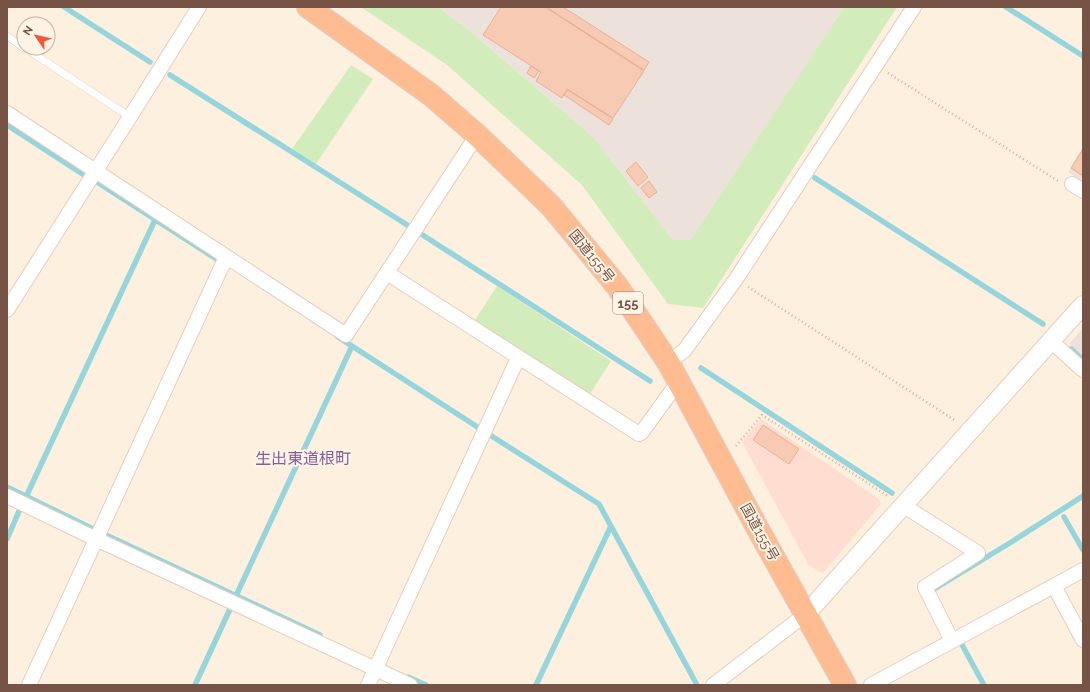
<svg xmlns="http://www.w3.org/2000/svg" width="1090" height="692" viewBox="0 0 1090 692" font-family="Raleway,'Noto Sans JP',sans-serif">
	<rect width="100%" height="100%" fill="#fef0de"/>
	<!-- commercial -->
	<path fill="#ffddd1" d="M 761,419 L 879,499 L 881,504 L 823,573 L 809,566 L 742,442 Z"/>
	<!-- industrial -->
	<path fill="#ece2db" d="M 438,7 L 844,7 L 692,241 L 673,240 L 594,138 L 470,31 Z
		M 1083,147 L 1083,182 L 1068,172 Z
		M 1083,328 L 1083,357 L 1069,344 Z"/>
	<!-- green -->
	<path fill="#d2edbb" d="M 361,7 L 438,7 L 470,31 L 594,138 L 673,240 L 691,240 L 844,7 L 897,7 L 703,308 L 668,304 L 582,185 L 447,65 Z
		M 351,65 L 373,79 L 316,164 L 292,149 Z
		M 497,286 L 611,361 L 588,397 L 473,323 Z"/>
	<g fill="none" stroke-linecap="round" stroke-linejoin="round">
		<!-- stream -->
		<path stroke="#96d5dc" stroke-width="5.5" d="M 64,7 L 150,62
			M 1006,7 L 1083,56
			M 170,75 L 412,228
			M 7,125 L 87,177
			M 815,178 L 1043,324
			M 97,182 L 218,260
			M 418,232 L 650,381
			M 338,337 L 479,428
			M 1071,349 L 1083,360
			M 701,368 L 892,493
			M 490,435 L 599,504 L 697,685
			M 7,487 L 91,528
			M 25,499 L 155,220
			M 1064,517 L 1083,550
			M 106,535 L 320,635
			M 7,539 L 20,509
			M 933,594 L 931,591 L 1013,541 L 1083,496
			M 235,598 L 352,346
			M 961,643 L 984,685
			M 408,677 L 426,685
			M 195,685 L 230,609
			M 536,685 L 611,526"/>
	</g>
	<!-- building -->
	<path fill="#f6cab3" stroke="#ebaf92" d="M 501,7 L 545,7 L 644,71 L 613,118 L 567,89 L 562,98 L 536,81 L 541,72 L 483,35 Z
		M 546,7 L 563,7 L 649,62 L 644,70 Z
		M 531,66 L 539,71 L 534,78 L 527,73 Z
		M 568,90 L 613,119 L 609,125 L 564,95 Z
		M 1083,149 L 1083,176 L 1071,168 Z
		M 636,162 L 648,177 L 638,186 L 626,171 Z
		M 649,181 L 657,192 L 649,198 L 641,188 Z
		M 763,425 L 799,449 L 789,464 L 753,440 Z"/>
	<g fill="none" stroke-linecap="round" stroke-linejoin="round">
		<!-- service casing -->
		<g stroke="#e5cdbc" stroke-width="8">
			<path id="service" d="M 7,36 L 24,48
				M 25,48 L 130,117"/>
		</g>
		<!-- minor casing -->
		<g stroke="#e5cdbc" stroke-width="16">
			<path id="minor" d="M 7,113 L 346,335 L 477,135
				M 1072,184 L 1083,191
				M 387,273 L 639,434 L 642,432 L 679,381
				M 7,310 L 130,117 L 199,7
				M 1051,341 L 1083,370
				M 668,362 L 684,351 L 736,279 L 914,7
				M 7,496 L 96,539 L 410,685
				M 904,506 L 978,553 L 925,587 L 952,641
				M 1054,586 L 1083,640
				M 29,685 L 226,257
				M 368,685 L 518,358
				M 713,685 L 806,614
				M 871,685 L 1083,570"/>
		</g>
		<!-- tertiary casing -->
		<g stroke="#e5cdbc" stroke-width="20">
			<path id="tertiary" d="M 806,614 L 1083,305"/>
		</g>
		<!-- trunk casing -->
		<g stroke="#dbd2ce" stroke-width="24">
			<path id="trunk" d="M 308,7 L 431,95 L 477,135 L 551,206 L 617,286 L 668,362 L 759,531 L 845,685"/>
		</g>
		<!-- path -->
		<path stroke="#dbad96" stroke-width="2.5" stroke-dasharray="1 3" stroke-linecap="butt" d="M 888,73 L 1058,181
			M 748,287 L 956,421
			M 736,446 L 762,415 L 888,496"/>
		<!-- service -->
		<use href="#service" stroke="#fff" stroke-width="7"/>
		<!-- minor -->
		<use href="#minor" stroke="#fff" stroke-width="14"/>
		<!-- tertiary -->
		<use href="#tertiary" stroke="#fff" stroke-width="18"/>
		<!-- trunk -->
		<use href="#trunk" stroke="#ffbc91" stroke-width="22"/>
	</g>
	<g text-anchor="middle" stroke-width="4" stroke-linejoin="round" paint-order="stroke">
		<!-- shield labels -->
		<rect fill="#fff4e6" stroke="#9f8375" stroke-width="1" x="613" y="292" width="30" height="22" rx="3"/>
		<g font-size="13" font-weight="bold" fill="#765344">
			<text x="628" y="308">155</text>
		</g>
		<!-- street labels -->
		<g font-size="14" fill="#765344" stroke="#fff4e6">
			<text transform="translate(592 256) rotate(51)" y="5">国道155号</text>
			<text transform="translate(760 532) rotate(61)" y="5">国道155号</text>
		</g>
		<!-- quarter labels -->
		<g font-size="16" fill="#835e9b" stroke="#fff4e6">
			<text x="303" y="464">生出東道根町</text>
		</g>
	</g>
	<!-- border -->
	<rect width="1090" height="692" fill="none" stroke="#765344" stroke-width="16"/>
	<!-- north arrow -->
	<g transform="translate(36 36) rotate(304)"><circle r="19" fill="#fff4e6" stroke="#c8b4a5"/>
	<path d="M0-3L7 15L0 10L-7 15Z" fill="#f55736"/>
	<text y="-6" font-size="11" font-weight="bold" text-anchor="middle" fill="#765344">N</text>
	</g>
</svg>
